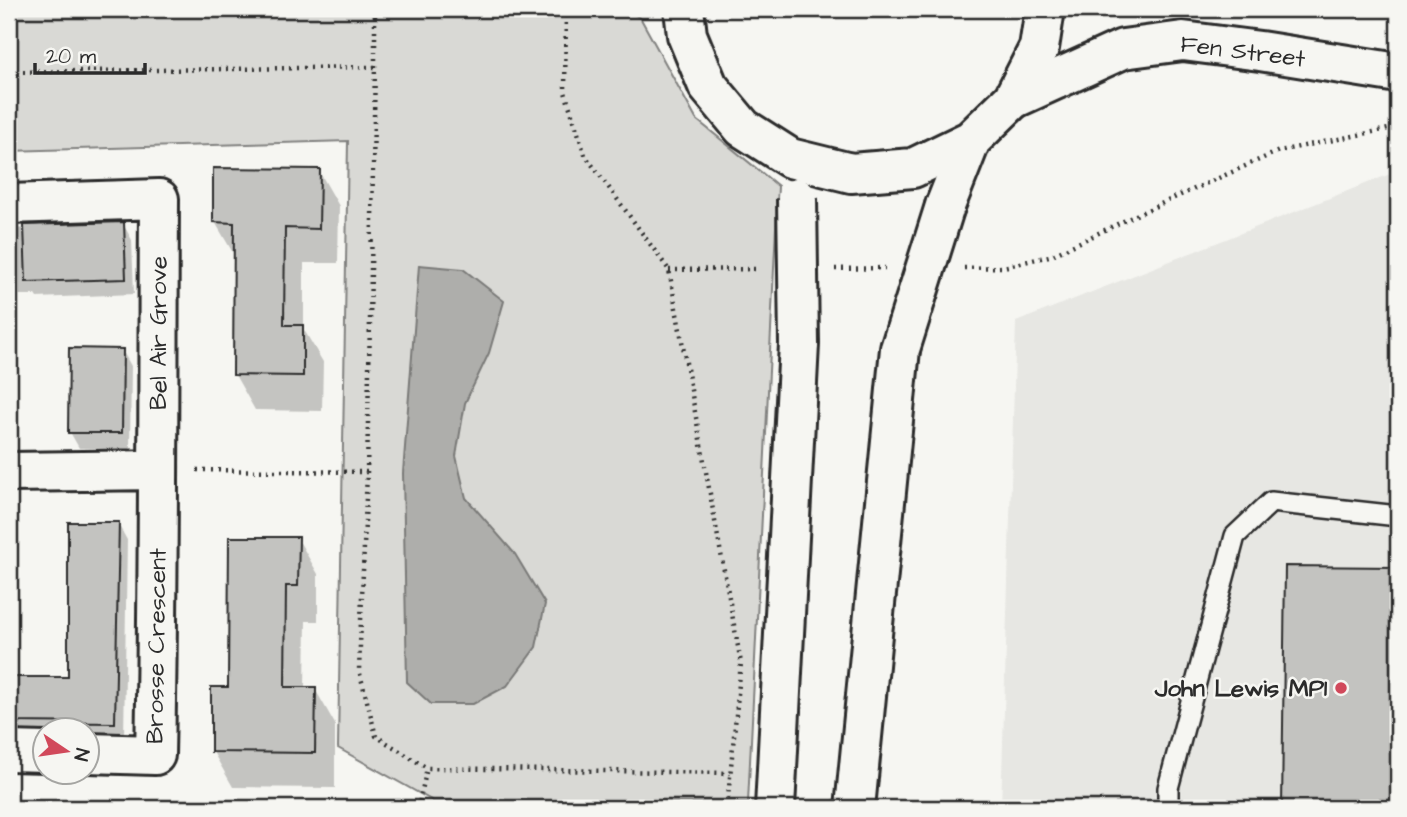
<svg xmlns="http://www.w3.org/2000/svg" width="1407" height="817" viewBox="0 0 1407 817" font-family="'Architects Daughter',sans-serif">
	<rect width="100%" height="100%" fill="#f6f6f2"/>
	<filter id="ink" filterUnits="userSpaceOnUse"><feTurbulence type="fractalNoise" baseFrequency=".0143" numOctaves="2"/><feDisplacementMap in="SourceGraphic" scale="14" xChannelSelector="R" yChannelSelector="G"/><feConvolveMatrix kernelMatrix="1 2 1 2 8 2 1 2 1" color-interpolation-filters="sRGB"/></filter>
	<g filter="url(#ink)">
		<!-- built -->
		<path fill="#e7e7e3" d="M 1398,171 L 1398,808 L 1001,808 L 1016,322 Z"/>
		<!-- green -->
		<path fill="#d9d9d5" stroke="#828280" stroke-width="2" d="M 9,9 L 627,9 L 641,19 L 696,119 L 778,186 L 748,803 L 433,801 L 338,748 L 348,141 L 9,151 Z"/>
		<!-- water -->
		<path fill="#aeaeab" stroke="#7a7a78" stroke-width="2" d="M 419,265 L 463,269 L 504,301 L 489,353 L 465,403 L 456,456 L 466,498 L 515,554 L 545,604 L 536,647 L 507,686 L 473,704 L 431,704 L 407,682 L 403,473 Z"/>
		<!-- shadow -->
		<path fill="#0003" d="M 319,171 L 339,206 L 338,263 L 304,263 L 304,330 L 323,362 L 322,411 L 255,410 L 235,375 L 236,258 L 215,222 Z
			M 123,224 L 132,240 L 134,294 L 37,298 L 35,295 L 9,295 L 9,229 Z
			M 122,350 L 131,366 L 130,449 L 79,448 L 70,432 Z
			M 9,524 L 13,531 L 13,581 L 9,581 Z
			M 118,524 L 127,540 L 124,738 L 88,738 L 88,730 L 46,730 L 46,737 L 9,737 L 9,678 L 69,679 Z
			M 298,539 L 318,574 L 318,621 L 306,621 L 305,689 L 315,689 L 335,724 L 335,788 L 233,787 L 213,752 L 230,689 Z
			M 1287,567 L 1398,569 L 1398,808 L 1284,808 Z"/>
		<!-- building -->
		<path fill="#c3c3c0" stroke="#2b2b2b" stroke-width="2" d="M 213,168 L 320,169 L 319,229 L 285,228 L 284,325 L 303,325 L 303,376 L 233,375 L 234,223 L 213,222 Z
			M 124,222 L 126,279 L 26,282 L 24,225 Z
			M 69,348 L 123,349 L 122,433 L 68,433 Z
			M 68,522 L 119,522 L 115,723 L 9,722 L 9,677 L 68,677 Z
			M 229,537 L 299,537 L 298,586 L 286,586 L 285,687 L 316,687 L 315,753 L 211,752 L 211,687 L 228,687 Z
			M 1285,566 L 1398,567 L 1398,808 L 1282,808 Z"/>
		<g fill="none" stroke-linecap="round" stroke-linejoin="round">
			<!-- service casing -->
			<g stroke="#2b2b2b" stroke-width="24">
				<path id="service" d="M 1168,808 L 1168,788 L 1235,536 L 1271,502 L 1398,516"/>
			</g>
			<!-- minor casing -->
			<g stroke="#2b2b2b" stroke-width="44">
				<path id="minor" d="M 9,204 L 159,199 C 158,384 159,570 155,755 L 88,753
					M 9,472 L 157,470
					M 9,751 L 46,752"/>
			</g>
			<!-- tertiary casing -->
			<g stroke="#2b2b2b" stroke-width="44">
				<path id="tertiary" d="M 1013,99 L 1123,49 L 1183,41 L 1260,51 L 1398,73"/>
			</g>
			<!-- trunk casing -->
			<g stroke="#2b2b2b" stroke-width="44">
				<path id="trunk" d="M 684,9 L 687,35 L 708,86 L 743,128 L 790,158 L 851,173 L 913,168 L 971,140 L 1013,99 L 1039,48 L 1045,9
					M 945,206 L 971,140
					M 775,808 L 799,344
					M 855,808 L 900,349"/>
			</g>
			<!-- path -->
			<path stroke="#2b2b2b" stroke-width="4.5" stroke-dasharray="2 5" stroke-linecap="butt" d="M 375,9 L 375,67 L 367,472 L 359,670 L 376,736 L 427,768 L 730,773
				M 566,9 L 565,92 L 585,155 L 669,270 L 741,663 L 727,808
				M 9,72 L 375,67
				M 964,268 L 1004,267 L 1053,255 L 1136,215 L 1279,151 L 1398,127
				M 835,269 L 885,268
				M 669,270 L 759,269
				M 197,470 L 367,472
				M 418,808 L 427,768"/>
			<!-- service -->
			<use href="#service" stroke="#f6f6f2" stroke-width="19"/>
			<!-- minor -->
			<use href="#minor" stroke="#f6f6f2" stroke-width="38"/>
			<!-- tertiary -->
			<use href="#tertiary" stroke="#f6f6f2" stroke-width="38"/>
			<!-- trunk -->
			<use href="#trunk" stroke="#f6f6f2" stroke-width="38"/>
			<!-- trunk-bridge casing -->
			<g stroke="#2b2b2b" stroke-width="44" stroke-linecap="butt">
				<path id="trunk-bridge" d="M 797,198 L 799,344
					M 900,349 L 945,206"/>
			</g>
			<!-- trunk-bridge -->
			<use href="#trunk-bridge" stroke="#f6f6f2" stroke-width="38"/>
		</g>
	</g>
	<!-- markers -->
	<circle fill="#d1495b" stroke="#f6f6f2" stroke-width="2.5" cx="1341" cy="688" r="7"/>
	<g text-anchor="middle" stroke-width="5" stroke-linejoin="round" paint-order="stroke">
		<!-- street labels -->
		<g font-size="24" fill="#2b2b2b" stroke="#f6f6f2">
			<text transform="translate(1243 51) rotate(7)" y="8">Fen Street</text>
			<text transform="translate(158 333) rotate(-90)" y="8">Bel Air Grove</text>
			<text transform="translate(156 646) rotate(-89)" y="8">Brosse Crescent</text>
		</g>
		<!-- poi labels -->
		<g font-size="24" font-weight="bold" fill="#2b2b2b" stroke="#f6f6f2" text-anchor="end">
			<text x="1327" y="696">John Lewis MP1</text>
		</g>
	</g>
	<!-- margin -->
	<rect width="1407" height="817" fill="none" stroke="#f6f6f2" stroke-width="35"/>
	<rect x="18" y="18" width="1372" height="782" fill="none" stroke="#2b2b2b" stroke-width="2.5" filter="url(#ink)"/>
	<!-- north arrow -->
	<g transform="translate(66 751) rotate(103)"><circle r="33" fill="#f6f6f2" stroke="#a5a5a2" stroke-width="2"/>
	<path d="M0-5L12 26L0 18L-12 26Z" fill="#d1495b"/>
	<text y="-10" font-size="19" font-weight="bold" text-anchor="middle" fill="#2b2b2b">N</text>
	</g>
	<!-- scale -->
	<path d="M35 63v10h110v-10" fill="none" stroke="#2b2b2b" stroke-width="3.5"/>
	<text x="46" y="63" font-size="21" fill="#2b2b2b" stroke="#f6f6f2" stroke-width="5" paint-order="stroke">20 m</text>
</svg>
